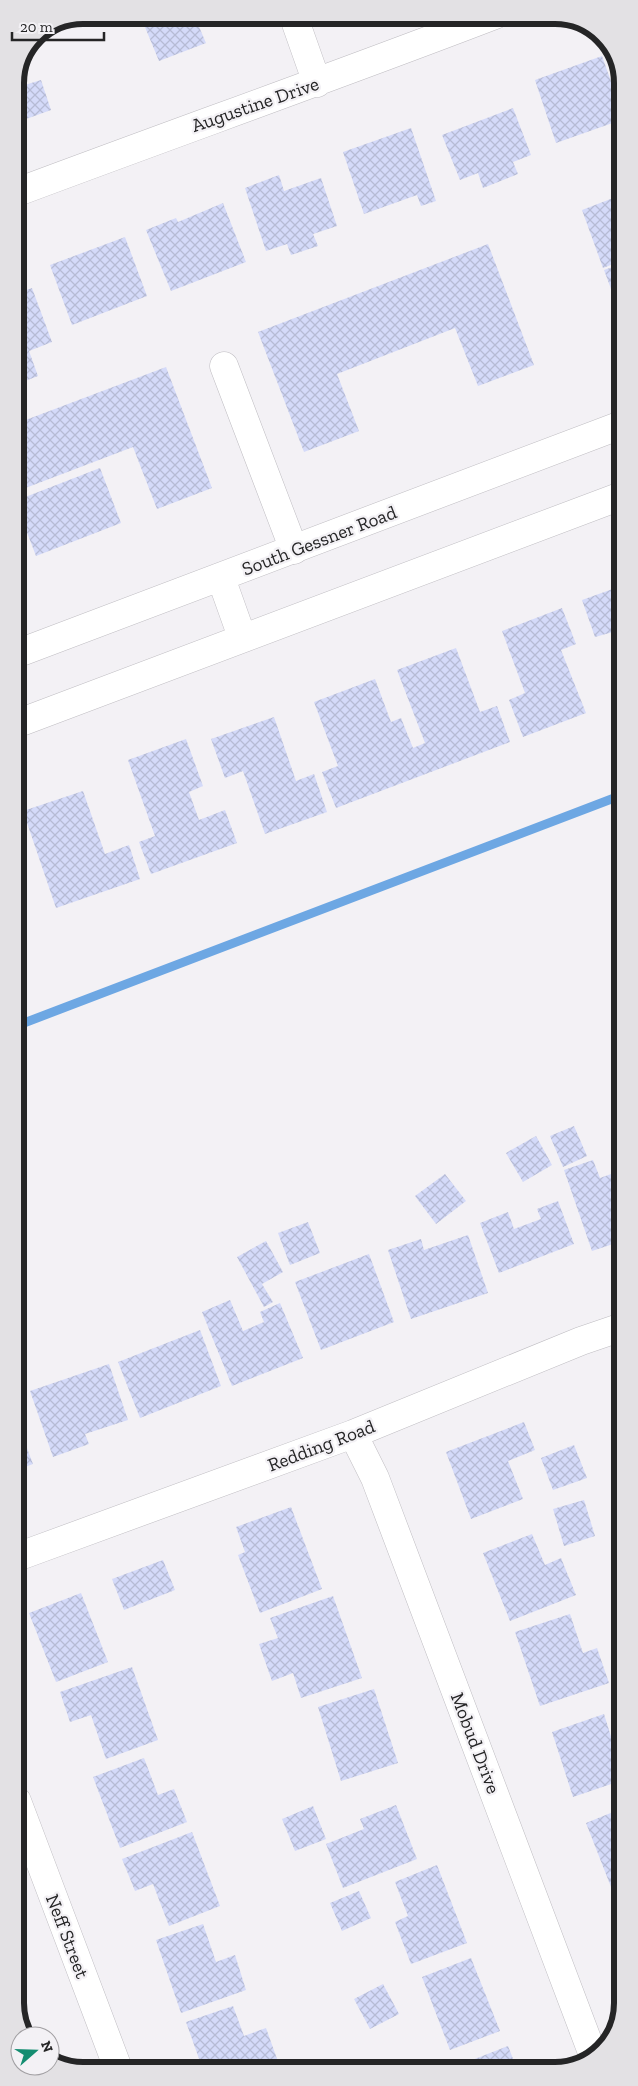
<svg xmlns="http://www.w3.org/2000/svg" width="638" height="2086" viewBox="0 0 638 2086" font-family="'Zilla Slab',serif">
	<defs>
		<pattern id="building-cross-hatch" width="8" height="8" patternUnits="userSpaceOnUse" patternTransform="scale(1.25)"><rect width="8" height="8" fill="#d4daf9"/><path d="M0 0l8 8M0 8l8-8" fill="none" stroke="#b6bbd5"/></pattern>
	</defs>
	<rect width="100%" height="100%" fill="#f3f1f5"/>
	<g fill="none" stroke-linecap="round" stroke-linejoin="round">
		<!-- stream -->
		<path stroke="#6da7e3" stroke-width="9" d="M 16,1026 L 622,795"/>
	</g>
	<!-- building -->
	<path fill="url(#building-cross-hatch)" d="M 140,15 L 194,15 L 206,43 L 159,61 Z
		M 602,56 L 621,110 L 621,120 L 556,143 L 535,80 Z
		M 41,80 L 51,110 L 15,123 L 15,88 Z
		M 513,108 L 531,155 L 513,162 L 518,174 L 483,188 L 478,173 L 460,180 L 442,135 Z
		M 411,128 L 436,201 L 421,206 L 417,195 L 364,214 L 343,152 Z
		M 279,175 L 284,191 L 321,178 L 337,226 L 313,234 L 318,246 L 291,255 L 287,244 L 266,251 L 245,188 Z
		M 621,195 L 621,261 L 603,268 L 582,210 Z
		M 223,203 L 246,262 L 171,291 L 146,230 L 176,218 L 178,222 Z
		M 125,237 L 147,296 L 72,325 L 50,265 Z
		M 488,244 L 534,365 L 478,386 L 455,328 L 337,374 L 359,431 L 304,452 L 258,332 Z
		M 621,264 L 621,316 L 604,270 Z
		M 32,288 L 52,342 L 29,351 L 38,376 L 15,385 L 15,294 Z
		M 166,367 L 212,488 L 157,509 L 133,447 L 15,492 L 15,424 Z
		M 100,468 L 121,523 L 36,556 L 15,501 Z
		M 621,586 L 621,656 L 613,632 L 595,637 L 582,600 Z
		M 562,608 L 576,644 L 561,650 L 586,713 L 523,737 L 509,700 L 525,693 L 502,631 Z
		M 456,648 L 480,712 L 497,706 L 510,742 L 336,808 L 322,772 L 338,766 L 314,702 L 375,679 L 391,722 L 401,718 L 413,748 L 425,743 L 397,670 Z
		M 274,717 L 296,781 L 314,774 L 327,812 L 265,834 L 243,771 L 225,778 L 211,739 Z
		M 186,739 L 203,786 L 189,792 L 199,820 L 225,810 L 237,843 L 151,874 L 139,842 L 155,836 L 128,760 Z
		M 83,791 L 105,854 L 129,845 L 140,879 L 56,908 L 23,811 Z
		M 16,851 L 23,868 L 16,871 Z
		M 16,916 L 24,937 L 16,940 Z
		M 574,1126 L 587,1156 L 563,1167 L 550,1136 Z
		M 536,1136 L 552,1165 L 523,1182 L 506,1153 Z
		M 593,1160 L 600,1178 L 622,1170 L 622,1241 L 592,1251 L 564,1170 Z
		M 445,1174 L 466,1201 L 436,1224 L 415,1196 Z
		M 558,1201 L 574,1244 L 499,1273 L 480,1223 L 508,1212 L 514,1229 L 541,1219 L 537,1209 Z
		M 308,1222 L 320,1253 L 290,1265 L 278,1233 Z
		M 468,1235 L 488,1293 L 411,1319 L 388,1250 L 421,1239 L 424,1250 Z
		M 266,1241 L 283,1272 L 262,1284 L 273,1302 L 264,1307 L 237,1257 Z
		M 369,1254 L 394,1322 L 321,1350 L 295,1282 Z
		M 230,1300 L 243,1331 L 264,1322 L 260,1312 L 280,1303 L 303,1358 L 232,1386 L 202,1312 Z
		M 200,1330 L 221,1386 L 140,1418 L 118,1362 Z
		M 109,1364 L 128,1420 L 85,1434 L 89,1444 L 53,1457 L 30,1391 Z
		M 17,1422 L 33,1464 L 17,1470 Z
		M 524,1422 L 535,1450 L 508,1461 L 523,1499 L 471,1519 L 446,1452 Z
		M 574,1445 L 587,1478 L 553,1490 L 541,1458 Z
		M 584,1500 L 595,1536 L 564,1546 L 553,1509 Z
		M 291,1507 L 322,1589 L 260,1613 L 238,1555 L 245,1552 L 236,1527 Z
		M 532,1534 L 545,1565 L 561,1558 L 576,1595 L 510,1621 L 483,1553 Z
		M 163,1560 L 175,1590 L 124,1610 L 112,1579 Z
		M 81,1593 L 108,1662 L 56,1682 L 29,1613 Z
		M 333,1596 L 362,1678 L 301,1698 L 293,1673 L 272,1681 L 259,1644 L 278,1638 L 270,1618 Z
		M 570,1614 L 583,1653 L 597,1648 L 609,1683 L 540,1706 L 515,1632 Z
		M 132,1667 L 158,1740 L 106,1759 L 91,1715 L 70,1722 L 60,1692 Z
		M 374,1689 L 398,1763 L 341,1781 L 318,1707 Z
		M 604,1714 L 613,1743 L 623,1740 L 623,1780 L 573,1797 L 552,1732 Z
		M 144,1758 L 158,1795 L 174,1789 L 187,1822 L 120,1848 L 93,1777 Z
		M 396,1805 L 417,1859 L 343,1888 L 326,1844 L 364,1829 L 360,1819 Z
		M 313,1806 L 326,1839 L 295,1851 L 282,1819 Z
		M 623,1808 L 623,1883 L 611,1887 L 586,1823 Z
		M 192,1832 L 220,1906 L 169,1926 L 153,1884 L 135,1891 L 122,1859 Z
		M 437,1865 L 467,1943 L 411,1964 L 395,1922 L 408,1916 L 395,1882 Z
		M 359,1891 L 371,1918 L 342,1931 L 330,1903 Z
		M 623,1898 L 623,1924 L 614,1901 Z
		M 203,1924 L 216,1962 L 235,1955 L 246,1990 L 181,2013 L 156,1940 Z
		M 471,1958 L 500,2031 L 450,2050 L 422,1977 Z
		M 383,1984 L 399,2014 L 370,2029 L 354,1999 Z
		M 233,2006 L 244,2036 L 266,2028 L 281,2070 L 203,2070 L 186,2022 Z
		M 508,2046 L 517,2069 L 449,2069 Z"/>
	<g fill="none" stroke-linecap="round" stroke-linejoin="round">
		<!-- minor casing -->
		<g stroke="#bfbdc2" stroke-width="29">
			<path id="minor" d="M 293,15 L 317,83
				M 15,193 C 175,133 336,76 495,15
				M 224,366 L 294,550
				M 353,1434 L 375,1478 L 593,2055
				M 17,1557 L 353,1434 L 581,1341 L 622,1327
				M 17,1801 L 119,2071"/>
		</g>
		<!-- major casing -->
		<g stroke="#bfbdc2" stroke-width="29">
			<path id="major" d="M 221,578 L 242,637
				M 16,654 L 621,425
				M 16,724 L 621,496"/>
		</g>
		<!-- minor -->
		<use href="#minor" stroke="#fff" stroke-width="28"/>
		<!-- major -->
		<use href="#major" stroke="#fff" stroke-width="28"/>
	</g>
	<g text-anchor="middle" stroke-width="4.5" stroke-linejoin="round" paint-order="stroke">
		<!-- street labels -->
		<g font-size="19" fill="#252526" stroke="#f3f1f5">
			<text transform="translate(255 104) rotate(-19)" y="7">Augustine Drive</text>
			<text transform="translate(319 540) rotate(-21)" y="7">South Gessner Road</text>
			<text transform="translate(321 1445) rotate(-21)" y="7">Redding Road</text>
			<text transform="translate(476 1743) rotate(69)" y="7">Mobud Drive</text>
			<text transform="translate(68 1936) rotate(69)" y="7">Neff Street</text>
		</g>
	</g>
	<!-- crop -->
	<path d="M0 0H638V2086H0ZM83 24H555A59 59 0 0 1 614 83V2003A59 59 0 0 1 555 2062H83A59 59 0 0 1 24 2003V83A59 59 0 0 1 83 24Z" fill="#e3e1e4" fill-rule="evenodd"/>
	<path fill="none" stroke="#252526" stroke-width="6" d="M83 24H555A59 59 0 0 1 614 83V2003A59 59 0 0 1 555 2062H83A59 59 0 0 1 24 2003V83A59 59 0 0 1 83 24Z"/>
	<!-- north arrow -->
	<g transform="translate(35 2051) rotate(70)"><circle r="24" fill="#f3f1f5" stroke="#a19fa2"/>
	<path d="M0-4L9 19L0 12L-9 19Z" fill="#148d71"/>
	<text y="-8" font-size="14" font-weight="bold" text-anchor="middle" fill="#252526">N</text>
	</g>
	<!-- scale -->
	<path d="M12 32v8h92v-8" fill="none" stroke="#252526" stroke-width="2.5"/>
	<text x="20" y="32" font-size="15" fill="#252526" stroke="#f3f1f5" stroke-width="4" paint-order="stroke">20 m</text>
</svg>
